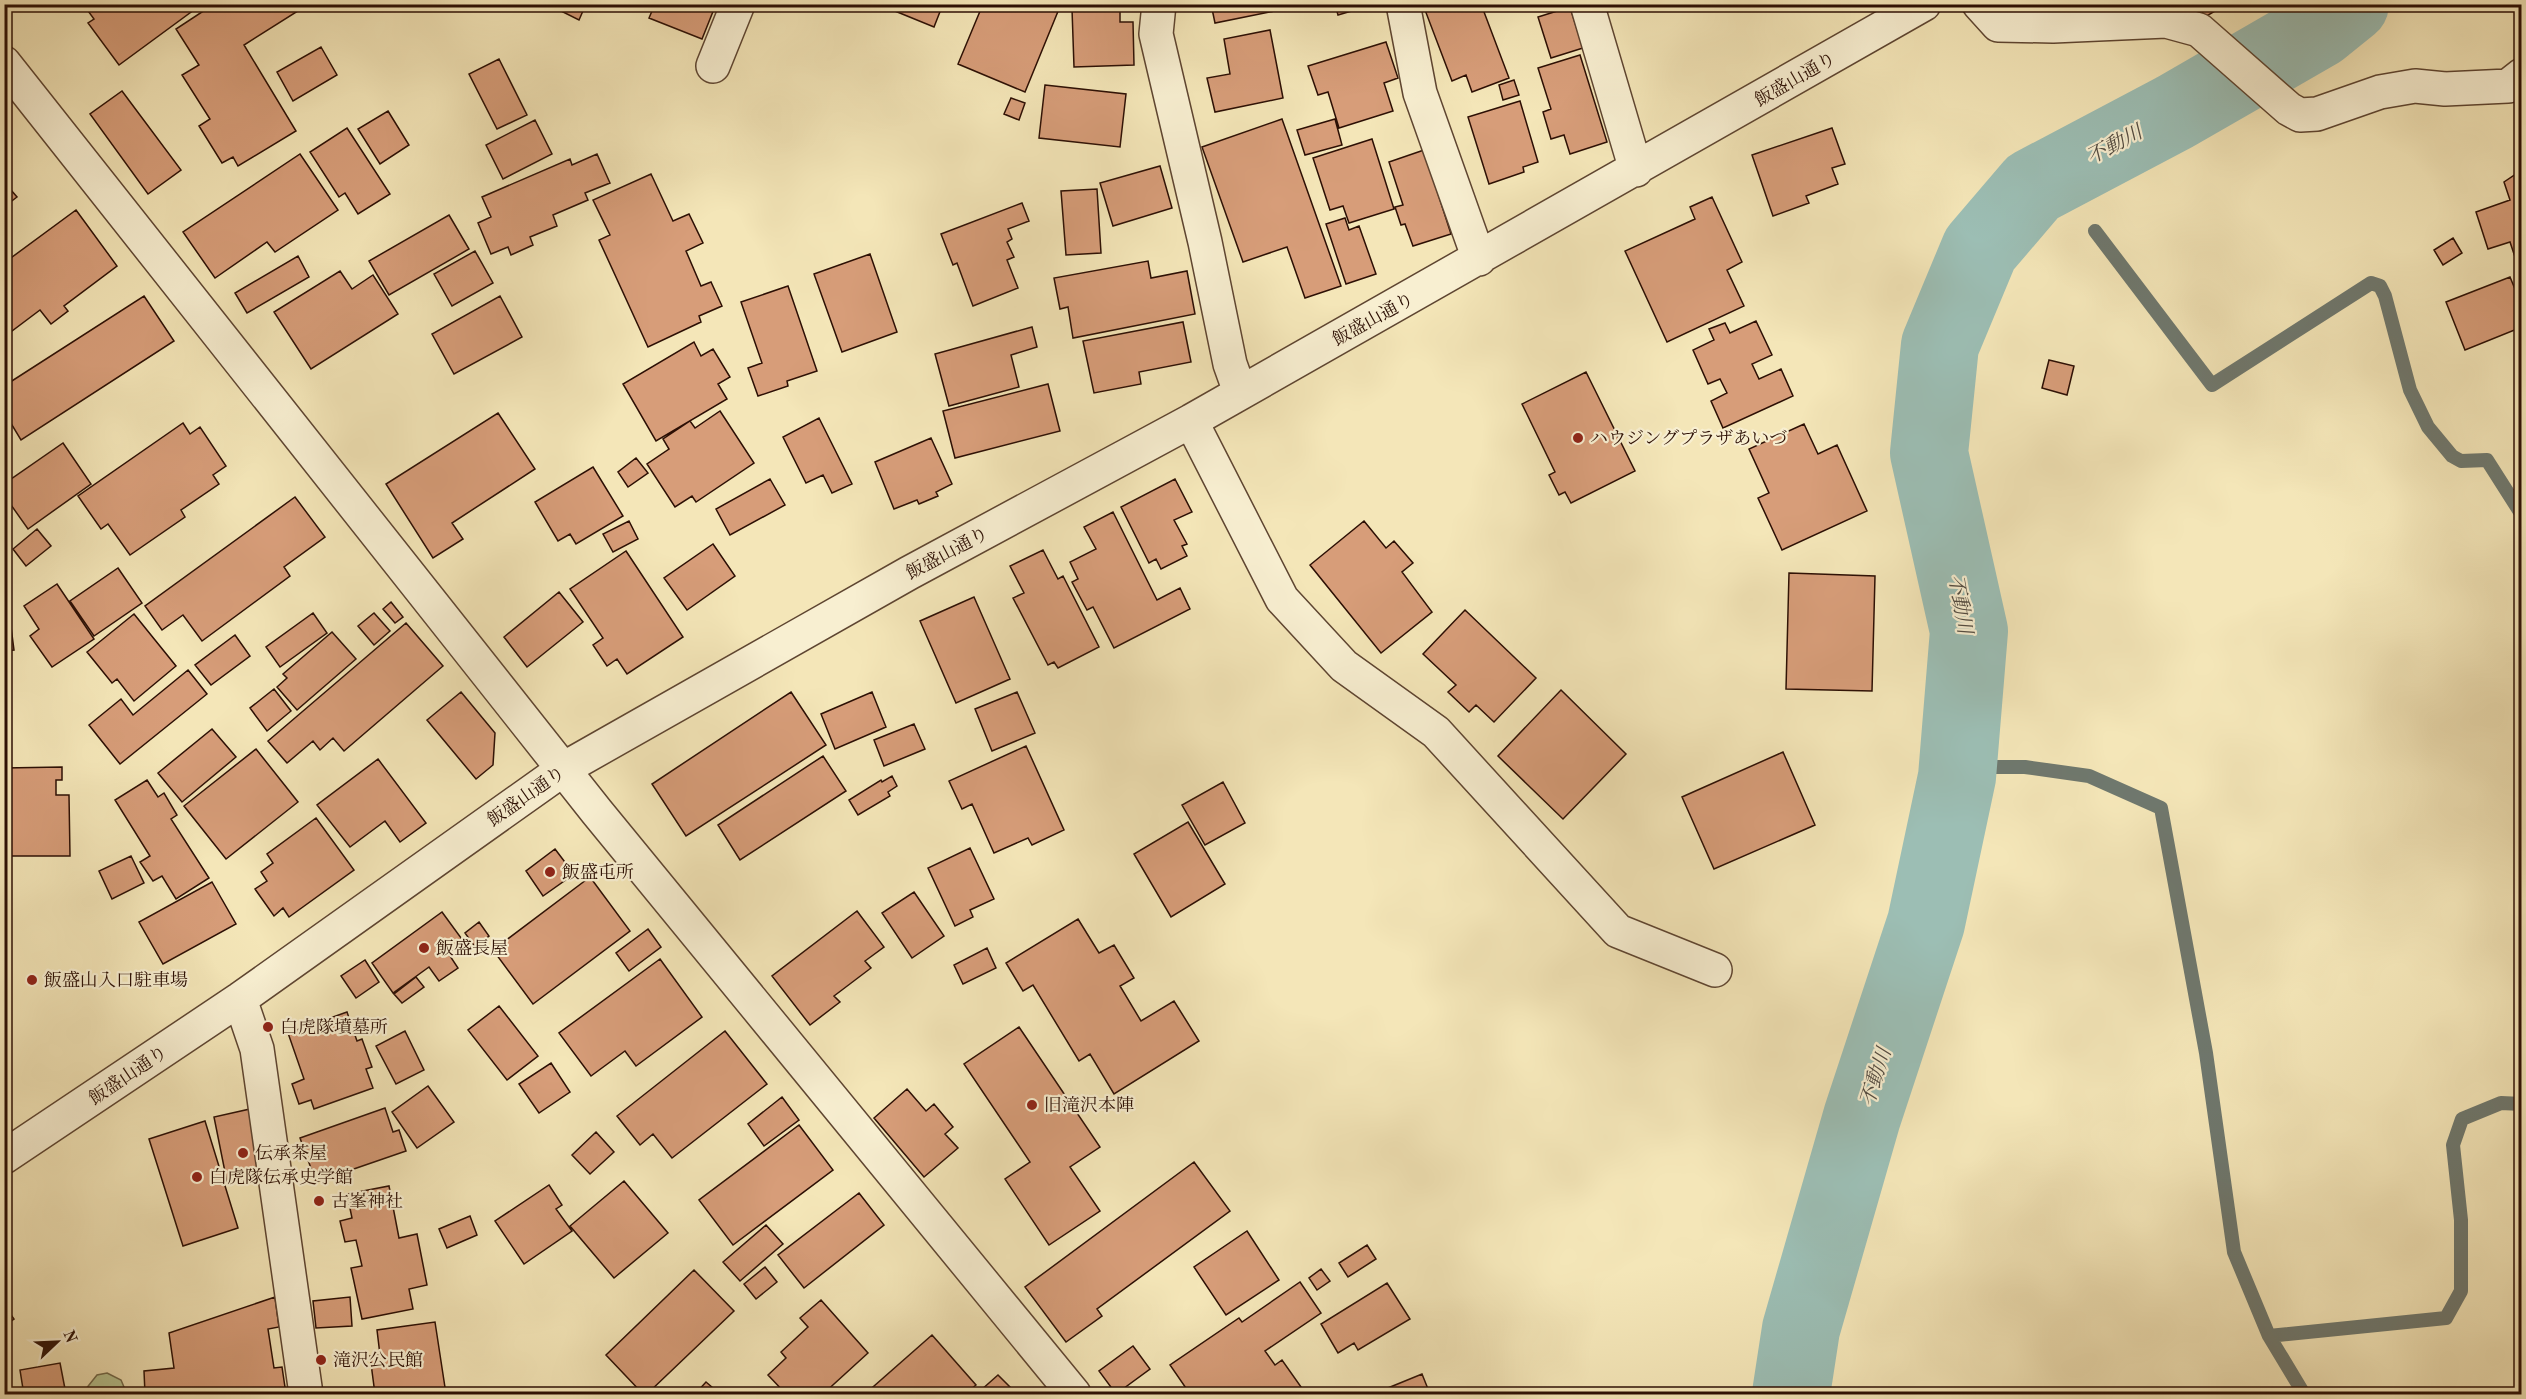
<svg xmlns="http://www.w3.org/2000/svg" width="2526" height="1399" viewBox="0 0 2526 1399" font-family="'Old Standard TT','Noto Serif JP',serif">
	<rect width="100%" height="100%" fill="#f4e6b8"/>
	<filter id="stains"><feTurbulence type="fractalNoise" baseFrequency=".00333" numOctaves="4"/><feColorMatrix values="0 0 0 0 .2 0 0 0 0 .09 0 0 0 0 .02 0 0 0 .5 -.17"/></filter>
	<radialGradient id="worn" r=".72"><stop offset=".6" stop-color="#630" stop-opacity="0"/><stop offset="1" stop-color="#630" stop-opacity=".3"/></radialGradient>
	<!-- grass -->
	<path fill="#b8c692" stroke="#726a4b" stroke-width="1.5" d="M 107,1373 L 121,1380 L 127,1394 L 85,1394 L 85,1390 L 97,1375 Z"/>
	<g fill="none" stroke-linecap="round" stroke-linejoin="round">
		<!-- stream -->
		<path stroke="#6f786e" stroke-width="14" d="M 2095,231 L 2212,385 L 2371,283 L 2380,286 L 2385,296 L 2410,390 L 2428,427 L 2452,456 L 2461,461 L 2487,460 L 2522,515
			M 1958,767 L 2025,767 L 2089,776 L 2161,808 L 2206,1053 L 2234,1252 L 2269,1336 L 2304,1394
			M 2269,1336 L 2446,1318 L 2461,1291 L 2461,1220 L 2453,1145 L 2462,1119 L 2501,1103 L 2522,1104"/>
		<!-- river -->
		<path stroke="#9cbeb4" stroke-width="78" d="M 1791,1394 L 1801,1329 L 1862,1117 L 1926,923 L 1957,777 L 1969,631 L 1929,453 L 1940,345 L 1980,249 L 2033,187 L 2175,112 L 2319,29 L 2350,4"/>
	</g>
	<!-- building -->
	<path fill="#d79d79" stroke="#2c0f04" stroke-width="1.5" d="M 83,4 L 202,4 L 119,65 L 88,23 L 94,19 Z
		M 214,4 L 309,4 L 244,45 L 296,131 L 238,166 L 233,157 L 222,163 L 199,126 L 210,119 L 182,75 L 199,65 L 176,29 Z
		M 547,4 L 586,4 L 579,20 Z
		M 655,4 L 716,4 L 702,39 L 649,18 Z
		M 892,4 L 943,4 L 934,27 L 890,9 Z
		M 983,4 L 1061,4 L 1025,92 L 958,64 Z
		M 1211,4 L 1273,4 L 1275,11 L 1215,23 Z
		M 1335,4 L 1375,4 L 1338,15 Z
		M 1438,4 L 1481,4 L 1509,78 L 1472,92 L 1466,75 L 1452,81 L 1425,10 Z
		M 2070,4 L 2095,4 L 2077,16 Z
		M 2198,4 L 2227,4 L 2205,17 Z
		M 1120,7 L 1120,22 L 1133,22 L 1134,65 L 1074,67 L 1072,9 Z
		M 1570,7 L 1583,48 L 1551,58 L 1538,17 Z
		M 1270,30 L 1283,98 L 1215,112 L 1207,78 L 1230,74 L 1224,39 Z
		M 1386,42 L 1398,78 L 1384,83 L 1393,111 L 1339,128 L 1328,92 L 1318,95 L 1308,66 Z
		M 321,47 L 337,75 L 293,101 L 277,72 Z
		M 1580,55 L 1607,142 L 1570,154 L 1564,135 L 1551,139 L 1543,112 L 1551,109 L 1538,68 Z
		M 499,59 L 527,115 L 497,129 L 469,74 Z
		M 1514,80 L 1519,95 L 1503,100 L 1499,85 Z
		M 1045,85 L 1126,94 L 1120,147 L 1039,138 Z
		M 122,91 L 181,170 L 148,194 L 90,114 Z
		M 1011,98 L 1025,103 L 1019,120 L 1004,114 Z
		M 1520,101 L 1538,162 L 1523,167 L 1524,172 L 1489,184 L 1468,117 Z
		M 388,111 L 409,145 L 380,164 L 358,129 Z
		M 1282,119 L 1341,286 L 1305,298 L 1287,247 L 1243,262 L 1202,147 Z
		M 1335,119 L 1342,145 L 1305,155 L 1297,130 Z
		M 535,120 L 552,154 L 503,179 L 486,145 Z
		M 347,128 L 390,194 L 358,214 L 345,193 L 339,197 L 310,152 Z
		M 1832,128 L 1845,164 L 1832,168 L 1838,184 L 1806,196 L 1809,203 L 1773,216 L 1752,155 Z
		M 1372,139 L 1394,209 L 1349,223 L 1343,206 L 1330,210 L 1313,158 Z
		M 1424,150 L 1451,234 L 1413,246 L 1405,224 L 1401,225 L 1395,207 L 1403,205 L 1389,162 Z
		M 300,154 L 338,210 L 275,252 L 267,242 L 215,278 L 183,232 Z
		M 597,154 L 610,183 L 585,193 L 588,200 L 553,215 L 557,226 L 530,237 L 533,245 L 511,255 L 508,247 L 491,254 L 478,223 L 491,217 L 482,197 L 570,159 L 572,165 Z
		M 1160,166 L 1172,208 L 1113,226 L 1100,183 Z
		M 2522,170 L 2522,261 L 2517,263 L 2510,242 L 2488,249 L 2476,212 L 2510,200 L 2504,182 Z
		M 651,174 L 673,221 L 689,214 L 703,243 L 686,251 L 701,286 L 711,282 L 722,306 L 699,316 L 701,322 L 648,347 L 599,240 L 610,235 L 593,200 Z
		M 4,182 L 17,197 L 4,207 Z
		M 1097,189 L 1101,253 L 1066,255 L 1061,191 Z
		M 1712,197 L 1742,262 L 1727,270 L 1744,306 L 1667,342 L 1625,251 L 1695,219 L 1690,207 Z
		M 1022,203 L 1029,221 L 1008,229 L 1012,239 L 1007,242 L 1014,257 L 1007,260 L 1018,288 L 973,306 L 957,263 L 953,265 L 941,234 Z
		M 76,210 L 117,266 L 64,306 L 68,311 L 51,324 L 40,310 L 4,337 L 4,263 Z
		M 449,215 L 469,249 L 389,295 L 369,261 Z
		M 1345,218 L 1349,230 L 1359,226 L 1376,274 L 1346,284 L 1326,224 Z
		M 2453,238 L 2462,253 L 2443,265 L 2434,250 Z
		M 475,251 L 493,283 L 452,306 L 434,274 Z
		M 870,254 L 897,332 L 842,352 L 814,274 Z
		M 298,256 L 309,277 L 247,313 L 235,293 Z
		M 1148,261 L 1151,278 L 1187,271 L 1195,314 L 1073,338 L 1068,307 L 1060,309 L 1054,278 Z
		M 340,271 L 352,289 L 373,275 L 398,314 L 311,369 L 274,312 Z
		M 2510,277 L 2522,306 L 2522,327 L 2465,350 L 2446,302 Z
		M 788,286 L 817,371 L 787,381 L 788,386 L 758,396 L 748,368 L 762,363 L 741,302 Z
		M 144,296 L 174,341 L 21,440 L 9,420 L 4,423 L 4,386 Z
		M 500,296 L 522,337 L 454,374 L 432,334 Z
		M 1756,321 L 1772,355 L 1752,364 L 1759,379 L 1781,369 L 1793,396 L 1723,428 L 1711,401 L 1727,393 L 1720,379 L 1708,384 L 1693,350 L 1714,340 L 1709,329 L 1725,323 L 1730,333 Z
		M 1183,322 L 1191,362 L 1139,372 L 1141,384 L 1094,393 L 1083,341 Z
		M 1032,327 L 1037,347 L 1011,355 L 1019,387 L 949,406 L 935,354 Z
		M 694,342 L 701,356 L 713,349 L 730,377 L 718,384 L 727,399 L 656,441 L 623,384 Z
		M 2049,360 L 2074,366 L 2067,395 L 2042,388 Z
		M 1586,372 L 1635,471 L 1571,503 L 1565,492 L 1559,495 L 1549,475 L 1555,472 L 1522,404 Z
		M 1048,384 L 1060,431 L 955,458 L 943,411 Z
		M 720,411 L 754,463 L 696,502 L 692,496 L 675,507 L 647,464 L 669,449 L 663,439 L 690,421 L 695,428 Z
		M 498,413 L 535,469 L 452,523 L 463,539 L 433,558 L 386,484 Z
		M 819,418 L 852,484 L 832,493 L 823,475 L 806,483 L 783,437 Z
		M 183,423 L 190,434 L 200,427 L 226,466 L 213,475 L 219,484 L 181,510 L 185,517 L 130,555 L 108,524 L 101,529 L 78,496 Z
		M 1804,424 L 1818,454 L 1837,445 L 1867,511 L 1782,550 L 1758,498 L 1769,493 L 1749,449 Z
		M 931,438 L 952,484 L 936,492 L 938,496 L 919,504 L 917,500 L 894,509 L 875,462 Z
		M 63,443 L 91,484 L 28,529 L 4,495 L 4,484 Z
		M 636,458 L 648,473 L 628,487 L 618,472 Z
		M 593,467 L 623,516 L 576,544 L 570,534 L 558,541 L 535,502 Z
		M 770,479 L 785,505 L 730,535 L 716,509 Z
		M 1175,479 L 1192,512 L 1174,520 L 1187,544 L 1182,546 L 1187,556 L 1161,569 L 1156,559 L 1149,563 L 1121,507 Z
		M 295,497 L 325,537 L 284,567 L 290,576 L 202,641 L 183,615 L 162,630 L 145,606 Z
		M 1113,512 L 1157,600 L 1180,588 L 1190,609 L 1114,648 L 1093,607 L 1087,610 L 1072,582 L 1078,579 L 1070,562 L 1096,549 L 1084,527 Z
		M 629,521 L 638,539 L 613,552 L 603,534 Z
		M 1364,521 L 1386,548 L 1394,541 L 1413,563 L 1402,572 L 1432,612 L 1381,653 L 1310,565 Z
		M 37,529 L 51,546 L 26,566 L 13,549 Z
		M 713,544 L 735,576 L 687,610 L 664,578 Z
		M 1043,550 L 1058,579 L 1063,576 L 1099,647 L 1058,668 L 1054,662 L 1048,665 L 1013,598 L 1024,593 L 1010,566 Z
		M 626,551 L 683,637 L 627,674 L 617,659 L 607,666 L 593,645 L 603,638 L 570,589 Z
		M 118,568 L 142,603 L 94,636 L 70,601 Z
		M 1789,573 L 1875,576 L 1872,691 L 1786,689 Z
		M 57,584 L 94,639 L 52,667 L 30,636 L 39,629 L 24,606 Z
		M 559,592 L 583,622 L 527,667 L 504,637 Z
		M 974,597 L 1010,679 L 956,703 L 920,621 Z
		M 391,602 L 403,617 L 395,623 L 383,609 Z
		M 1465,610 L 1536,678 L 1494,722 L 1476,705 L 1469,712 L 1448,692 L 1456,685 L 1423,654 Z
		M 313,613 L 327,633 L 280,667 L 266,647 Z
		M 374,613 L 390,631 L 374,645 L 358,626 Z
		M 134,614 L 176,666 L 134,701 L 117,679 L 112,683 L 87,652 Z
		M 406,623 L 443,666 L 344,751 L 333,738 L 320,750 L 313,741 L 287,763 L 268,741 Z
		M 11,627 L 14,650 L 4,651 L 4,628 Z
		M 332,632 L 356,659 L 297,710 L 277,687 L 287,678 L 283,674 Z
		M 235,635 L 250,656 L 211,685 L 195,665 Z
		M 188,670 L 207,694 L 120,764 L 89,725 L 121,699 L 133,715 Z
		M 274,689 L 291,711 L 267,731 L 250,708 Z
		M 1561,690 L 1626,754 L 1563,819 L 1498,756 Z
		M 461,692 L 495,733 L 493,765 L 476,779 L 427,720 Z
		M 791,692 L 826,745 L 686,836 L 652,784 Z
		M 872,692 L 886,727 L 835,749 L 821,714 Z
		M 1017,692 L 1035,733 L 992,751 L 975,709 Z
		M 914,724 L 925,749 L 884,766 L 874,740 Z
		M 212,729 L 236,757 L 182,802 L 158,773 Z
		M 1026,746 L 1064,830 L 1032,845 L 1028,838 L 994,853 L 972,804 L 962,809 L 949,781 Z
		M 256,749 L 298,802 L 226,859 L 184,806 Z
		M 1783,752 L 1815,825 L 1714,869 L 1682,797 Z
		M 823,756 L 846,791 L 740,860 L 718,825 Z
		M 378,759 L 426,823 L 400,842 L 385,821 L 350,847 L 317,805 Z
		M 62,767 L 62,780 L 56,780 L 56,795 L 69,795 L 70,856 L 4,856 L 4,768 Z
		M 892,776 L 897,786 L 888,792 L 890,796 L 858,815 L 849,800 L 881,780 L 882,782 Z
		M 147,780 L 158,797 L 164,793 L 177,815 L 171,819 L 209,878 L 176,899 L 162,876 L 153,881 L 140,862 L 150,856 L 115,800 Z
		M 1223,782 L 1245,823 L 1205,845 L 1182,805 Z
		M 316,818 L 354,870 L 289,917 L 283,908 L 274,916 L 255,889 L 267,881 L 261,872 L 273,863 L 267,854 Z
		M 1188,822 L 1225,884 L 1171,917 L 1134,854 Z
		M 970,848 L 994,899 L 970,910 L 973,917 L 955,926 L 928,868 Z
		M 555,849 L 574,874 L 543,896 L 526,871 Z
		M 131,856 L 144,883 L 112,899 L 99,871 Z
		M 590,877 L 630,931 L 533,1004 L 493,950 Z
		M 212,882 L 236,924 L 163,964 L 139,922 Z
		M 914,892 L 944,936 L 912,958 L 882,913 Z
		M 857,911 L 884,947 L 865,961 L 871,968 L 834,996 L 840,1002 L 810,1025 L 772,976 Z
		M 442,912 L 464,942 L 448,953 L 458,968 L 439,981 L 429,967 L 393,993 L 372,963 Z
		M 1078,919 L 1099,953 L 1114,945 L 1134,978 L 1120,986 L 1141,1021 L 1174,1001 L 1199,1041 L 1114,1094 L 1090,1054 L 1079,1061 L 1033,985 L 1023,991 L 1006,963 Z
		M 479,922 L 489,936 L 475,947 L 465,933 Z
		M 648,929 L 661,947 L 629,971 L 616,953 Z
		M 987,948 L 996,968 L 963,984 L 954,965 Z
		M 660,959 L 702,1017 L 636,1066 L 625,1051 L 591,1076 L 559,1033 Z
		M 365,960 L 379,982 L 356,998 L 341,976 Z
		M 416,977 L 424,987 L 402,1003 L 394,994 Z
		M 499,1006 L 538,1056 L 507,1080 L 468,1030 Z
		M 347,1012 L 357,1041 L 362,1039 L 372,1067 L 366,1069 L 373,1088 L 314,1109 L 311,1100 L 299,1104 L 292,1084 L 304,1079 L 288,1033 Z
		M 1019,1027 L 1100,1147 L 1070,1167 L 1100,1211 L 1049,1245 L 1005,1179 L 1030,1162 L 964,1064 Z
		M 405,1031 L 424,1070 L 396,1084 L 376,1046 Z
		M 725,1031 L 767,1084 L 672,1158 L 653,1134 L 640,1145 L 617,1116 Z
		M 551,1063 L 570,1092 L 539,1113 L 519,1084 Z
		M 428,1086 L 454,1122 L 417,1148 L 392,1112 Z
		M 907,1089 L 926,1111 L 934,1104 L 953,1127 L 945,1134 L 958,1148 L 924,1177 L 874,1118 Z
		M 782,1097 L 799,1120 L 764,1146 L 748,1124 Z
		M 385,1108 L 393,1132 L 399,1130 L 406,1151 L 316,1182 L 300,1138 Z
		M 250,1109 L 264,1175 L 227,1182 L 214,1117 Z
		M 205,1121 L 238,1228 L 183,1246 L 149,1139 Z
		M 799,1125 L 833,1170 L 733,1245 L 699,1200 Z
		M 596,1132 L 614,1152 L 590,1174 L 572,1155 Z
		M 1194,1162 L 1230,1211 L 1097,1309 L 1102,1316 L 1066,1342 L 1025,1287 Z
		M 624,1181 L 668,1233 L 614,1278 L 570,1226 Z
		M 549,1185 L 562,1205 L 556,1209 L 572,1231 L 524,1264 L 495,1221 Z
		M 389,1186 L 399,1238 L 417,1234 L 427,1285 L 409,1289 L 413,1309 L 362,1319 L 351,1268 L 362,1266 L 356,1240 L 345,1242 L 340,1221 L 352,1218 L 347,1194 Z
		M 859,1193 L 884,1225 L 804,1288 L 778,1255 Z
		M 470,1216 L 477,1235 L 447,1248 L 439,1229 Z
		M 766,1225 L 783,1244 L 740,1281 L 723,1262 Z
		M 1247,1231 L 1279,1280 L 1226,1315 L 1194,1267 Z
		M 1367,1245 L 1376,1259 L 1348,1277 L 1339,1263 Z
		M 765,1267 L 777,1282 L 756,1299 L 744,1284 Z
		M 1321,1269 L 1330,1281 L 1317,1290 L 1309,1278 Z
		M 694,1270 L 734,1311 L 647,1394 L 643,1394 L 606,1355 Z
		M 1300,1282 L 1321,1313 L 1265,1351 L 1275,1365 L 1282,1360 L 1306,1394 L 1208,1394 L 1205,1389 L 1197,1394 L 1190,1394 L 1170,1365 L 1239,1318 L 1242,1322 Z
		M 1387,1283 L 1410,1319 L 1358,1350 L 1354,1343 L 1338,1353 L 1321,1324 Z
		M 275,1297 L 279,1327 L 268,1329 L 274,1368 L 282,1367 L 286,1394 L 145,1394 L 144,1371 L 174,1368 L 169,1333 Z
		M 350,1297 L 352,1326 L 316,1328 L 313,1301 Z
		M 821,1300 L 868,1353 L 823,1394 L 786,1394 L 768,1375 L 786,1358 L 781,1352 L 808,1327 L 800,1318 Z
		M 4,1305 L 14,1319 L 4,1326 Z
		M 435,1322 L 446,1394 L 375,1394 L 370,1356 L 380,1355 L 377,1330 Z
		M 932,1335 L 976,1385 L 965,1394 L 865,1394 Z
		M 1133,1346 L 1150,1369 L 1116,1394 L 1099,1371 Z
		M 60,1363 L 66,1394 L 4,1394 L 23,1389 L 20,1370 Z
		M 1422,1374 L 1430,1394 L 1385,1394 L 1383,1390 Z
		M 998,1375 L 1012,1389 L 1006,1394 L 983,1394 L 980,1391 Z
		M 706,1382 L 720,1394 L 695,1394 Z"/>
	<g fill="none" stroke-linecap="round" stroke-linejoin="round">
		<!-- minor casing -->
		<g stroke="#5e4531" stroke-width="36">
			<path id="minor" d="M 1159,4 L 1156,34 L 1205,242 L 1230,364 L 1240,392
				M 1403,4 L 1420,93 L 1479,259
				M 1587,4 L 1636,170
				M 1979,4 L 1998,25 L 2053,26 L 2166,21 L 2199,30 L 2289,109 L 2300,115 L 2317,114 L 2380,92 L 2415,86 L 2445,89 L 2508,86 L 2522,75
				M 4,63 L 597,812 L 1074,1394
				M 713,66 L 738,4
				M 1191,421 L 1282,599 L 1344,666 L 1436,732 L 1618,931 L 1715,970
				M 240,999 L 257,1049 L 306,1394
				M 4,1157 L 240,999 L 565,768 L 909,573 L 1191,421 L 1924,4"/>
		</g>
		<!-- minor -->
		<use href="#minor" stroke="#f8efd1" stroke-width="33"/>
	</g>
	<!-- markers -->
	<g fill="#8f2418" stroke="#f8efd1" stroke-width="2">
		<circle cx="1578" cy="438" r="6"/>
		<circle cx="550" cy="872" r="6"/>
		<circle cx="424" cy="948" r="6"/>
		<circle cx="32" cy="980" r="6"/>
		<circle cx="268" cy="1027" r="6"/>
		<circle cx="1032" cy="1105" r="6"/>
		<circle cx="243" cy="1153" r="6"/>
		<circle cx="197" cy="1177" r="6"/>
		<circle cx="319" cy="1201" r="6"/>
		<circle cx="321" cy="1360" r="6"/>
	</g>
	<g text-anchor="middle" stroke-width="4.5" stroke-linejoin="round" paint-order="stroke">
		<!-- street labels -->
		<g font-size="18" fill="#2c0f04" stroke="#f8efd1">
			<text transform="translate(1795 79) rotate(-30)" y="6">飯盛山通り</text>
			<text transform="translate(1373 319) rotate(-29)" y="6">飯盛山通り</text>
			<text transform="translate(947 553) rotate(-28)" y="6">飯盛山通り</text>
			<text transform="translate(526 796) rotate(-35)" y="6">飯盛山通り</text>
			<text transform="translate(128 1075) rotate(-34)" y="6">飯盛山通り</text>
		</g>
		<!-- poi labels -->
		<g font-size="18" fill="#2c0f04" stroke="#f8efd1" text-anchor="start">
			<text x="1590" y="444">ハウジングプラザあいづ</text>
			<text x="562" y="878">飯盛屯所</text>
			<text x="436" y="954">飯盛長屋</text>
			<text x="44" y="986">飯盛山入口駐車場</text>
			<text x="280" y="1033">白虎隊墳墓所</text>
			<text x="1044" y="1111">旧滝沢本陣</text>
			<text x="255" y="1159">伝承茶屋</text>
			<text x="209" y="1183">白虎隊伝承史学館</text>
			<text x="331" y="1207">古峯神社</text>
			<text x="333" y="1366">滝沢公民館</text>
		</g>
		<!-- water labels -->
		<g font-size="20" font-style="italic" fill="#534c42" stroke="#f8efd1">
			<text transform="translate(2114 144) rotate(-28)" y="7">不動川</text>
			<text transform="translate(1961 604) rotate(80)" y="7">不動川</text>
			<text transform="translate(1875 1077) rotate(-72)" y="7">不動川</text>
		</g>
	</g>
	<!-- margin -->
	<rect width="2526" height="1399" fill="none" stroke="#f4e6b8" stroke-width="24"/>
	<rect x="6" y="6" width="2514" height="1387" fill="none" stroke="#2c0f04" stroke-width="3"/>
	<rect x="12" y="12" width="2502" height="1375" fill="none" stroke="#2c0f04" stroke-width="1.5"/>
	<!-- north arrow -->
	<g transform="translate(57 1342) rotate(67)" stroke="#f8efd1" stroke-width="4.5" paint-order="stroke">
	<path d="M0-4.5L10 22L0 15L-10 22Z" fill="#2c0f04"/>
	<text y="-9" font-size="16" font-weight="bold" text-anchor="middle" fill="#2c0f04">N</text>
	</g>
	<rect width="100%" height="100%" filter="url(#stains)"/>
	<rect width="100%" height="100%" fill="url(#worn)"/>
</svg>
